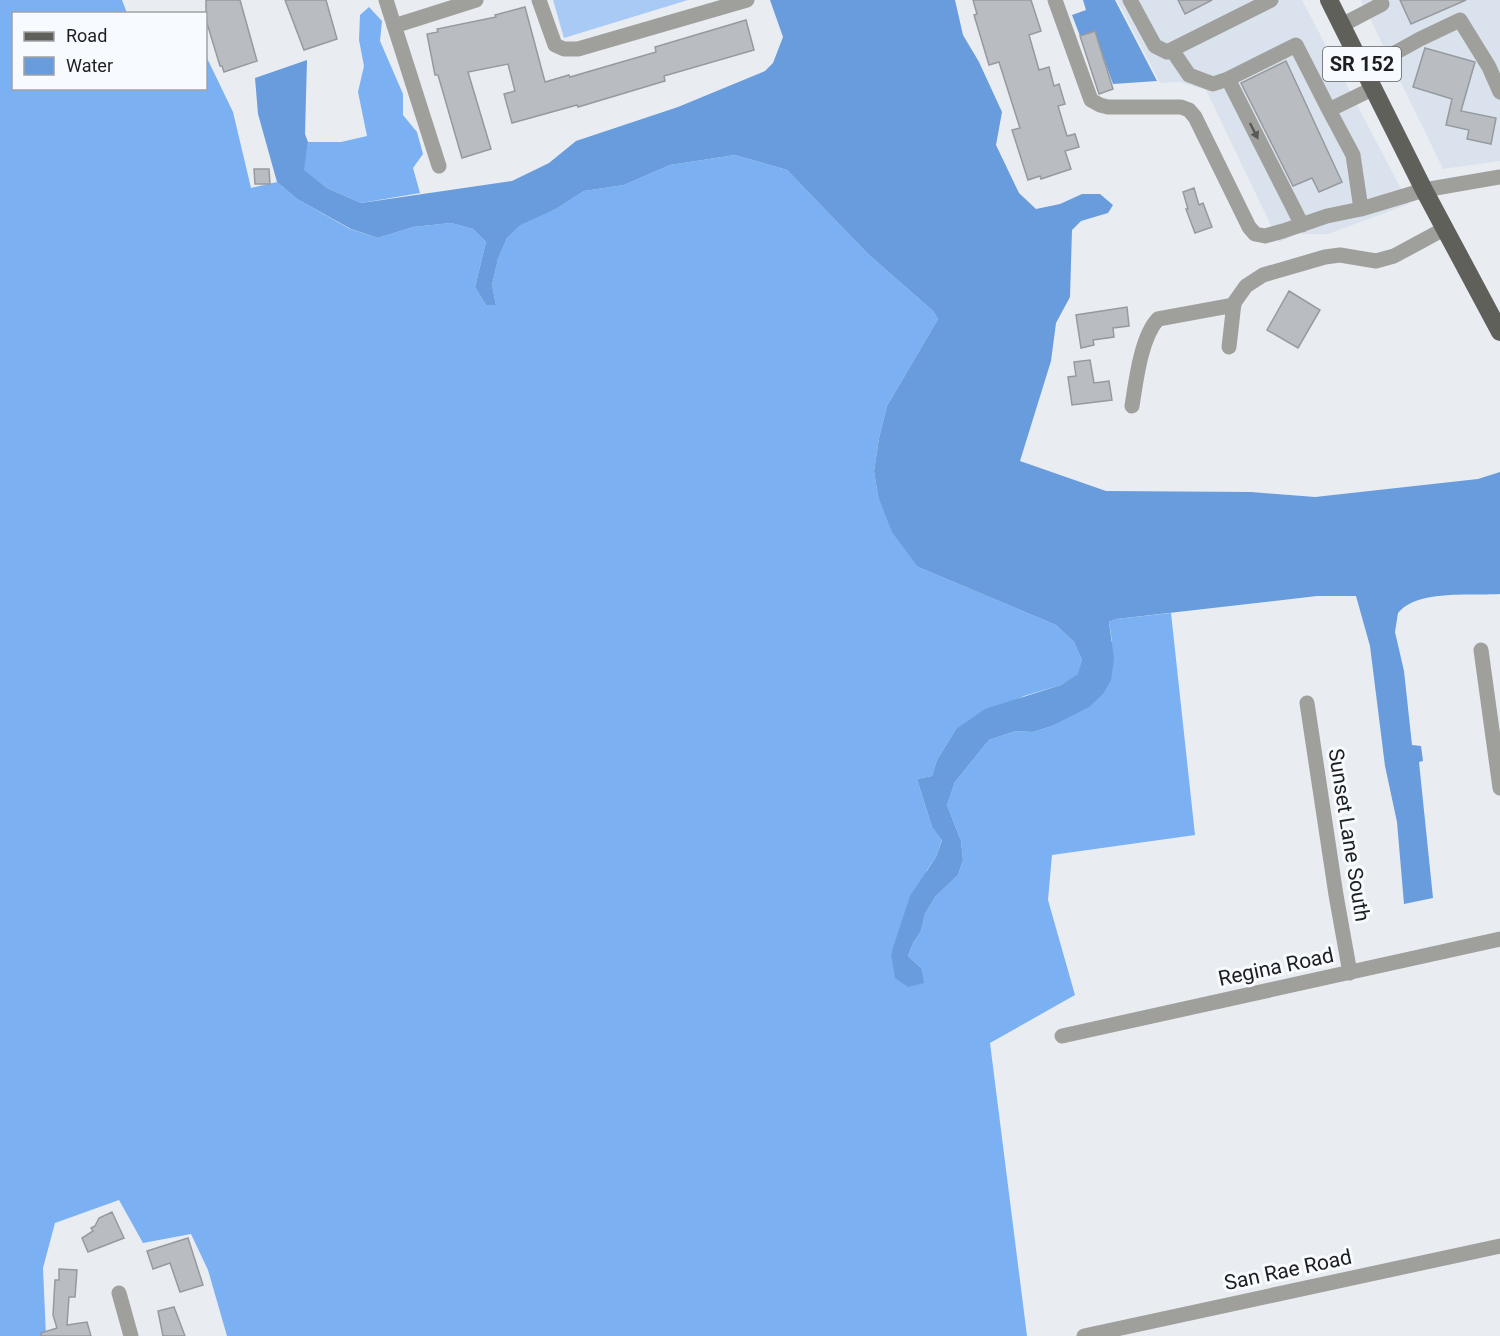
<svg xmlns="http://www.w3.org/2000/svg" width="1500" height="1336" viewBox="0 0 1500 1336" font-family="Roboto,sans-serif">
	<rect width="100%" height="100%" fill="#e9edf2"/>
	<!-- built -->
	<path fill="#d9e2ed" d="M 1117,0 L 1302,0 L 1409,204 L 1328,234 L 1298,234 L 1279,242 L 1206,90 L 1180,82 L 1160,83 Z
		M 1361,0 L 1500,0 L 1500,161 L 1443,169 Z"/>
	<!-- green -->
	<path fill="#a8caf4" d="M 553,0 L 688,0 L 564,38 Z"/>
	<!-- forest -->
	<path fill="#7bb0f2" d="M 0,0 L 122,0 L 127,13 L 14,14 L 14,88 L 206,88 L 206,56 L 233,112 L 251,188 L 277,182 L 297,199 L 350,229 L 378,238 L 413,227 L 451,223 L 473,229 L 486,242 L 475,287 L 486,305 L 496,305 L 492,285 L 498,259 L 507,238 L 520,224 L 556,209 L 584,191 L 624,185 L 670,165 L 735,155 L 787,170 L 868,254 L 933,311 L 938,319 L 887,406 L 879,438 L 874,471 L 878,496 L 918,567 L 1056,625 L 1074,642 L 1082,660 L 1079,674 L 1061,685 L 1024,696 L 956,729 L 937,760 L 932,776 L 917,779 L 932,827 L 942,839 L 936,857 L 927,870 L 891,954 L 921,968 L 908,956 L 913,943 L 921,931 L 925,914 L 935,897 L 958,875 L 963,860 L 961,841 L 947,805 L 955,782 L 989,740 L 1016,731 L 1033,732 L 1052,726 L 1068,717 L 1112,641 L 1109,622 L 1116,619 L 1171,613 L 1195,835 L 1052,855 L 1048,900 L 1075,995 L 990,1043 L 1027,1336 L 227,1336 L 208,1270 L 191,1234 L 143,1243 L 119,1200 L 55,1223 L 43,1268 L 46,1336 L 0,1336 Z
		M 369,7 L 382,21 L 380,41 L 403,94 L 403,115 L 417,132 L 423,154 L 413,168 L 420,193 L 361,203 L 327,188 L 303,170 L 308,142 L 341,142 L 367,136 L 358,92 L 364,66 L 359,40 L 360,15 Z"/>
	<!-- water -->
	<path fill="#689cdd" d="M 770,0 L 955,0 L 963,35 L 979,62 L 1002,112 L 996,145 L 1019,193 L 1036,209 L 1060,204 L 1082,194 L 1100,194 L 1113,205 L 1108,213 L 1081,221 L 1072,230 L 1070,297 L 1056,323 L 1051,361 L 1020,461 L 1106,491 L 1251,492 L 1315,497 L 1478,479 L 1500,472 L 1500,594 C 1471,596 1417,589 1398,613 L 1395,632 L 1404,671 L 1412,745 L 1421,746 L 1423,761 L 1419,762 L 1433,898 L 1404,904 L 1397,822 L 1385,766 L 1370,646 L 1356,596 L 1317,596 L 1116,619 L 1109,622 L 1114,659 L 1111,680 L 1103,694 L 1089,707 L 1052,726 L 1033,732 L 1016,731 L 989,740 L 955,782 L 947,805 L 961,841 L 963,860 L 958,875 L 935,897 L 925,914 L 921,931 L 913,943 L 908,956 L 921,968 L 924,983 L 908,987 L 895,978 L 891,954 L 910,896 L 936,857 L 942,840 L 932,827 L 917,779 L 932,776 L 937,760 L 956,729 L 985,709 L 1061,685 L 1078,674 L 1082,660 L 1074,642 L 1056,625 L 918,567 L 892,532 L 878,496 L 874,471 L 879,438 L 887,406 L 938,319 L 933,311 L 868,254 L 787,170 L 735,155 L 670,165 L 624,185 L 584,191 L 556,209 L 520,225 L 507,238 L 498,259 L 492,285 L 496,305 L 486,305 L 475,287 L 486,242 L 473,229 L 451,223 L 413,227 L 378,238 L 351,229 L 297,199 L 277,182 L 258,114 L 255,78 L 307,60 L 305,134 L 308,142 L 304,170 L 327,188 L 361,203 L 512,181 L 549,163 L 576,141 L 678,107 L 765,71 L 773,63 L 783,37 Z
		M 1083,0 L 1115,0 L 1157,81 L 1113,84 L 1094,32 L 1080,36 L 1072,15 L 1086,10 Z"/>
	<!-- building -->
	<path fill="#b9bdc2" stroke="#969a9f" stroke-width="1.5" d="M 206,0 L 240,0 L 257,61 L 224,72 L 222,66 L 220,66 L 206,20 Z
		M 285,0 L 326,0 L 337,39 L 304,50 Z
		M 973,0 L 1031,0 L 1041,31 L 1029,35 L 1039,70 L 1049,67 L 1054,86 L 1059,84 L 1065,104 L 1058,106 L 1067,136 L 1075,134 L 1079,147 L 1065,151 L 1071,169 L 1041,179 L 1040,176 L 1028,180 L 1012,130 L 1020,128 L 999,62 L 989,65 L 974,15 L 977,14 Z
		M 1178,0 L 1212,0 L 1185,14 Z
		M 1400,0 L 1466,0 L 1411,24 Z
		M 525,7 L 545,82 L 569,75 L 570,77 L 656,52 L 655,47 L 746,20 L 754,50 L 664,76 L 665,81 L 578,107 L 577,105 L 512,123 L 504,94 L 515,91 L 508,64 L 468,72 L 491,149 L 462,158 L 438,75 L 435,75 L 427,34 L 438,32 L 437,29 L 496,17 L 495,15 Z
		M 1095,31 L 1113,89 L 1099,94 L 1080,36 Z
		M 1425,48 L 1475,62 L 1461,111 L 1496,118 L 1491,144 L 1467,139 L 1469,130 L 1446,125 L 1452,99 L 1413,87 Z
		M 1286,61 L 1342,182 L 1319,192 L 1312,178 L 1293,186 L 1241,83 Z
		M 254,169 L 269,169 L 270,184 L 255,184 Z
		M 1194,188 L 1199,205 L 1203,203 L 1212,227 L 1195,233 L 1186,209 L 1188,209 L 1183,192 Z
		M 1289,291 L 1320,310 L 1298,348 L 1267,330 Z
		M 1127,307 L 1129,326 L 1113,328 L 1114,337 L 1093,340 L 1094,345 L 1081,348 L 1076,315 Z
		M 1090,360 L 1094,383 L 1109,381 L 1112,400 L 1072,405 L 1068,377 L 1076,376 L 1074,362 Z
		M 112,1212 L 124,1238 L 88,1252 L 82,1238 L 93,1231 L 91,1228 L 95,1226 L 99,1218 Z
		M 188,1238 L 203,1285 L 180,1292 L 170,1263 L 153,1269 L 147,1251 Z
		M 59,1269 L 77,1270 L 75,1297 L 69,1297 L 67,1325 L 87,1322 L 91,1336 L 41,1336 L 41,1333 L 57,1328 L 53,1315 L 55,1280 L 59,1280 Z
		M 174,1307 L 185,1336 L 163,1336 L 158,1311 Z"/>
	<g fill="none" stroke-linecap="round" stroke-linejoin="round">
		<!-- minor -->
		<path stroke="#9f9f9c" stroke-width="15" d="M 386,0 L 439,166
			M 539,0 L 555,45 L 564,49 L 578,49 L 747,0
			M 1055,0 L 1091,100 L 1100,105 L 1108,107 L 1181,107 L 1189,110 L 1195,117 L 1249,227 L 1255,234 L 1265,236 L 1283,231 L 1327,216 L 1361,209 L 1424,190 L 1500,177
			M 1130,0 L 1155,46 L 1167,52 L 1271,0
			M 1342,25 L 1382,4 L 1380,0
			M 394,26 L 476,0
			M 1172,50 L 1189,75 L 1213,84 L 1228,79 L 1296,45 L 1329,110
			M 1364,70 L 1420,39 L 1460,20 L 1489,67 L 1500,92
			M 1228,79 L 1302,225
			M 1361,209 L 1353,155 L 1329,110 L 1374,88
			M 1229,347 L 1234,303 L 1246,286 L 1263,275 L 1325,257 L 1340,255 L 1376,261 L 1394,256 L 1444,229
			M 1132,406 C 1136,381 1141,337 1158,319 L 1234,305
			M 1481,650 L 1500,788
			M 1307,703 L 1336,895 L 1350,973
			M 1062,1036 L 1500,939
			M 119,1293 L 131,1336
			M 1084,1336 L 1500,1246"/>
		<!-- major -->
		<path stroke="#60605b" stroke-width="18" d="M 1329,0 L 1424,190 L 1500,332"/>
	</g>
	<!-- one-way arrows -->
	<defs><path id="oneway-solid" d="M-6-.8H1V-3.2L6.5 0L1 3.2V.8H-6Z" transform="scale(1.5)"/></defs>
	<use fill="#585858" href="#oneway-solid" transform="translate(1254 131) rotate(63)"/>
	<g text-anchor="middle" stroke-width="6" stroke-linejoin="round" paint-order="stroke">
		<!-- shield labels -->
		<rect fill="#f7fafe" stroke="#5e6063" stroke-width="1.5" x="1323" y="47" width="78" height="34" rx="4.5"/>
		<g font-size="20" font-weight="bold" fill="#1d1e20">
			<text x="1362" y="71">SR 152</text>
		</g>
		<!-- street labels -->
		<g font-size="21" fill="#1d1e20" stroke="#f7fafe">
			<text transform="translate(1349 835) rotate(81)" y="7">Sunset Lane South</text>
			<text transform="translate(1276 967) rotate(-12)" y="7">Regina Road</text>
			<text transform="translate(1288 1270) rotate(-12)" y="7">San Rae Road</text>
		</g>
	</g>
	<!-- legend -->
	<rect x="12" y="12" width="195" height="78" fill="#f7fafe" stroke="#a0a2a5" stroke-width="1.5"/>
	<rect x="24" y="32" width="30" height="9" fill="#60605b" stroke="#a0a2a5" stroke-width="1.5"/>
	<text x="66" y="42" font-size="18" fill="#1d1e20">Road</text>
	<rect x="24" y="57" width="30" height="18" fill="#689cdd" stroke="#a0a2a5" stroke-width="1.5"/>
	<text x="66" y="72" font-size="18" fill="#1d1e20">Water</text>
</svg>
